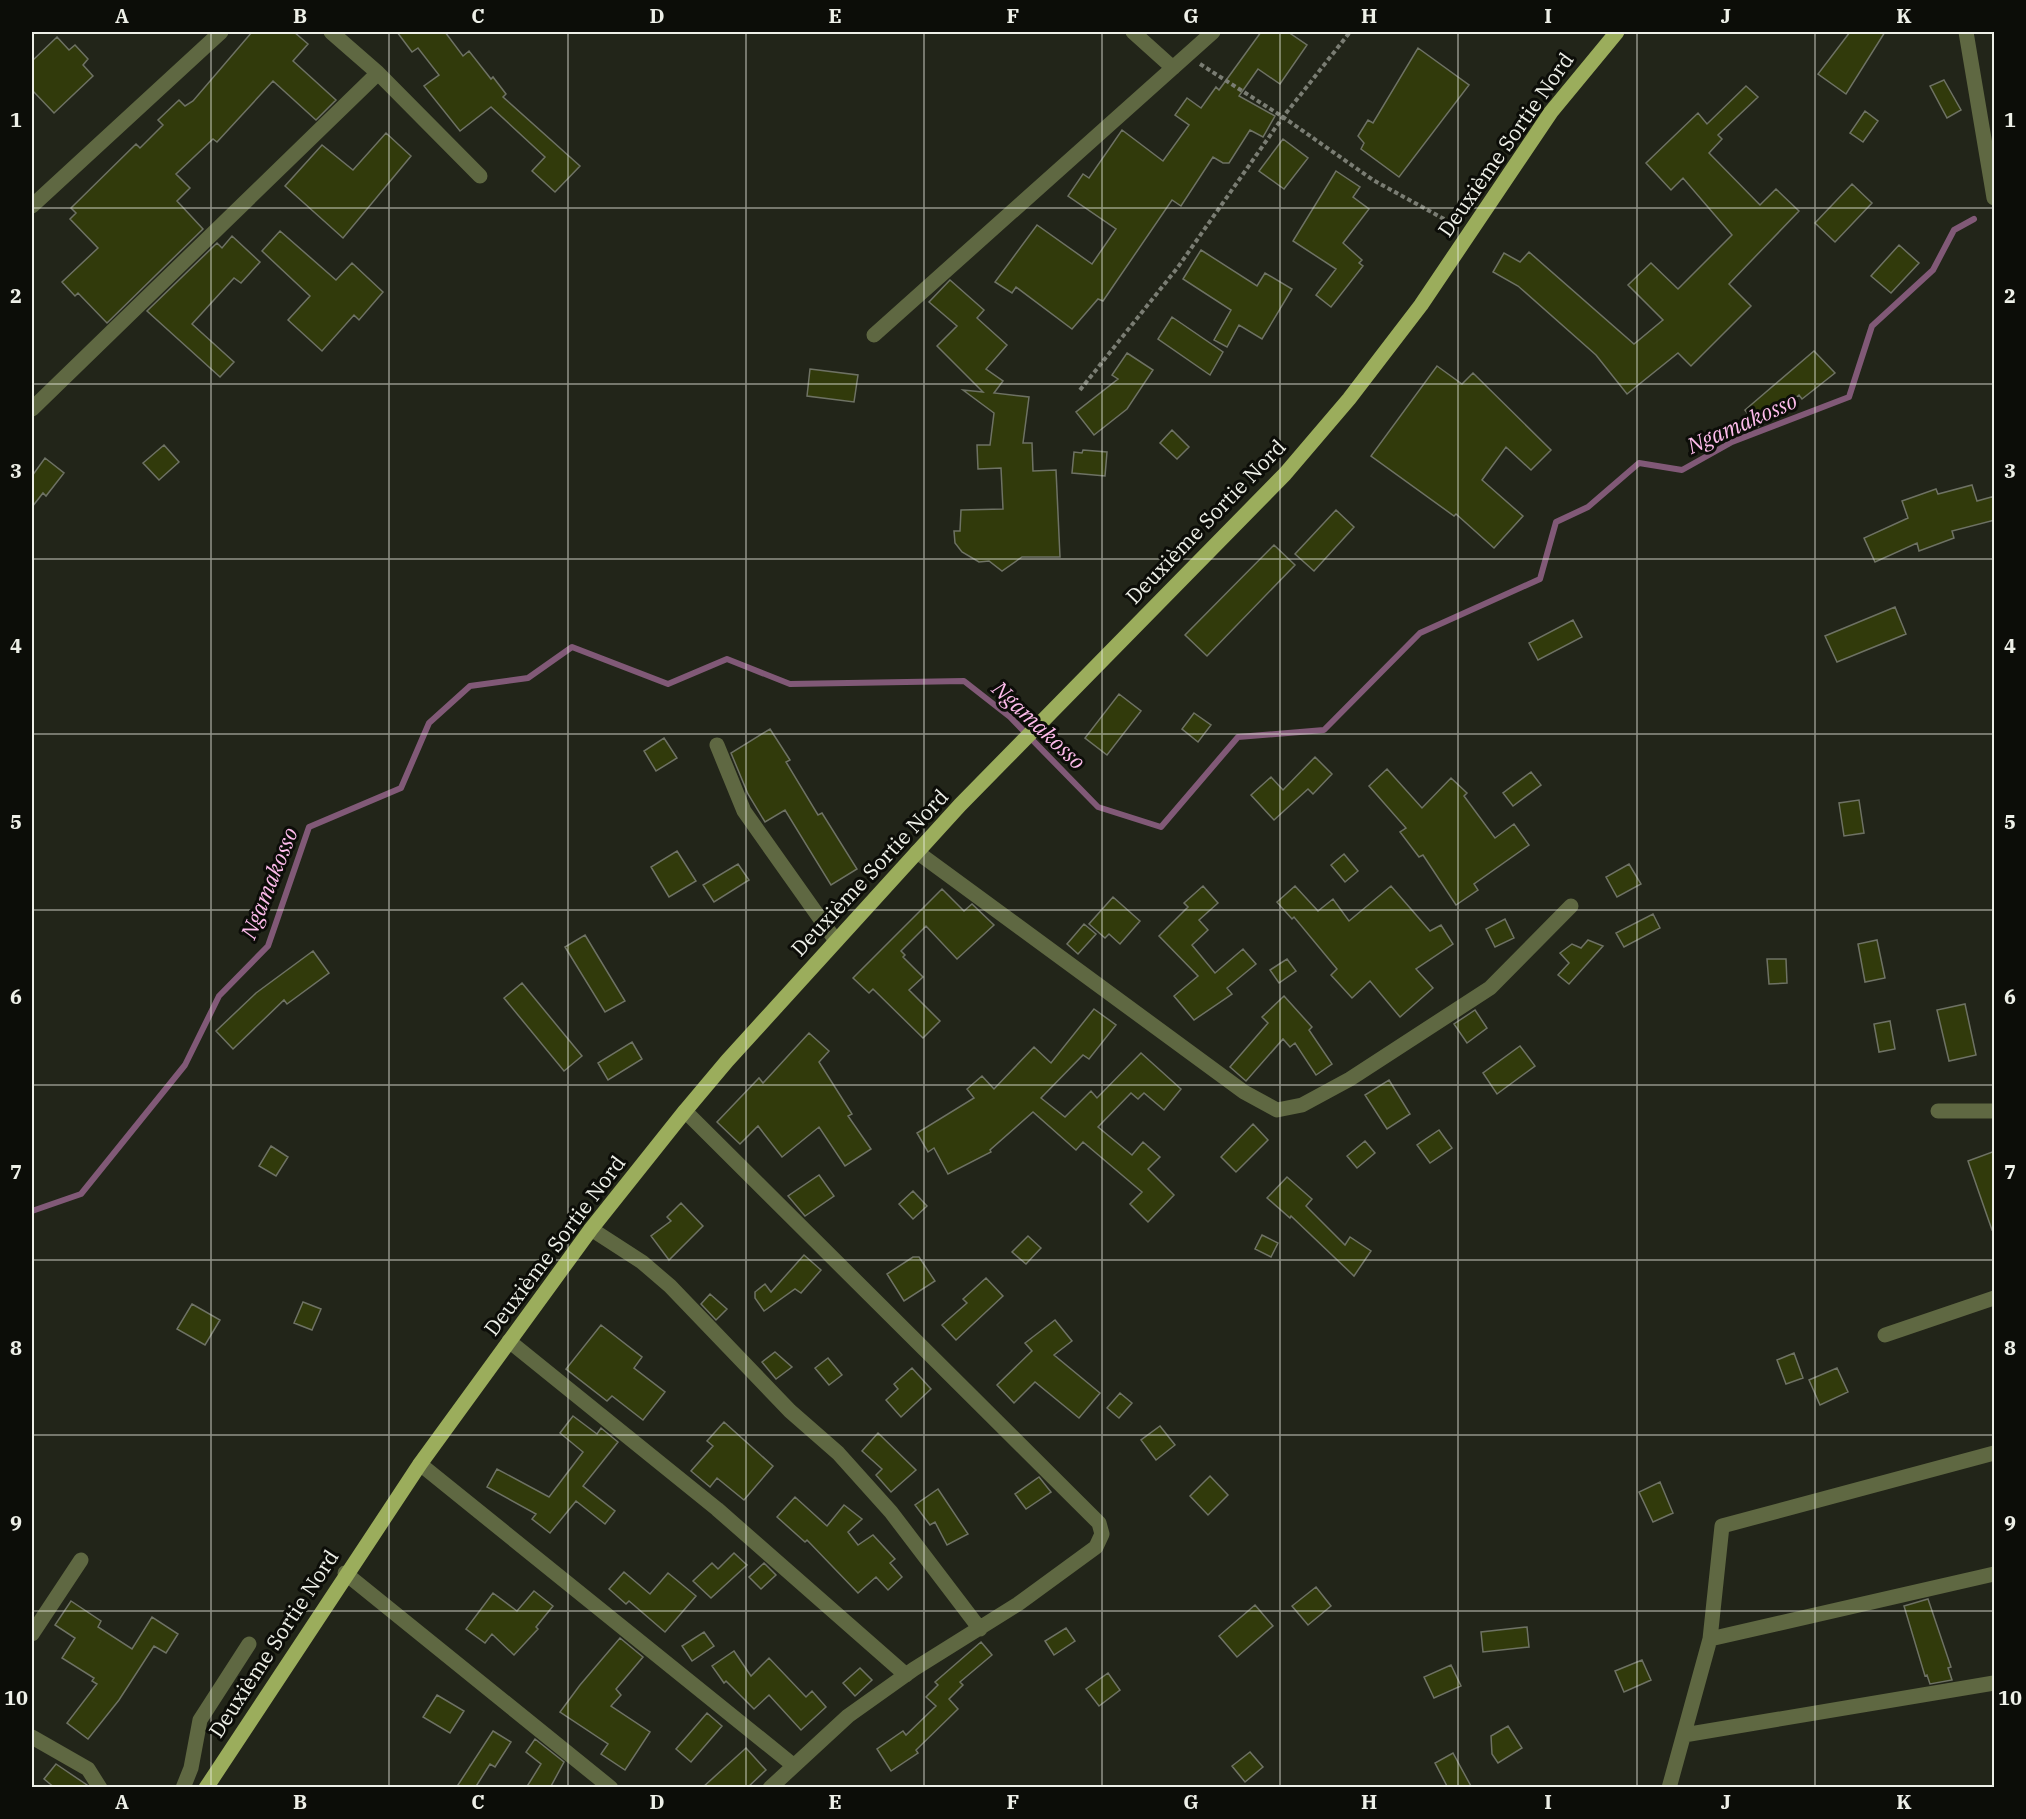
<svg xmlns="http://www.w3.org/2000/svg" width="2026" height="1819" viewBox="0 0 2026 1819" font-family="'IBM Plex Serif',serif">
	<rect width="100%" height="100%" fill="#222519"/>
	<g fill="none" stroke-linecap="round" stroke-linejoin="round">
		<!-- stream -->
		<path stroke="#815977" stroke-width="6" d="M 32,1211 L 81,1194 L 185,1065 L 219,996 L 268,946 L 309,827 L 401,788 L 429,723 L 470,686 L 528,678 L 572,647 L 668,684 L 727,659 L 790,684 L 964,681 L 1010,717 L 1098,807 L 1161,827 L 1238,737 L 1324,730 L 1420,633 L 1540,579 L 1556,522 L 1588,507 L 1639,463 L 1682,470 L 1732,442 L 1849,397 L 1872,326 L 1933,270 L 1954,230 L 1974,219"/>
	</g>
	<!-- building -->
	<path fill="#313a0b" stroke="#6e7264" stroke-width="1.5" d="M 252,32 L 294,32 L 308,44 L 293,61 L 336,100 L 316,120 L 273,81 L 217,142 L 213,139 L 176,174 L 190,188 L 177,201 L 203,229 L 107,323 L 78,293 L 75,296 L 62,282 L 98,248 L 70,219 L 76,213 L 71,208 L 136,144 L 140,148 L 163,125 L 158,120 L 179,100 L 185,106 L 193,101 Z
		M 397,32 L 445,32 L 463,56 L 469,51 L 491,79 L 493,77 L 506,94 L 503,97 L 580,166 L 555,192 L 532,171 L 545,157 L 491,107 L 460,131 L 424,86 L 439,75 L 418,48 L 412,52 Z
		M 1261,32 L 1288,32 L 1307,45 L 1280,84 L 1258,69 L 1239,96 L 1275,116 L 1263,137 L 1250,130 L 1229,163 L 1223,163 L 1213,157 L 1181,206 L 1172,200 L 1103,301 L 1098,299 L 1072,329 L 1016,287 L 1012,293 L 995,282 L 1037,225 L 1092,264 L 1116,229 L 1068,196 L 1083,174 L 1089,178 L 1122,130 L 1163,161 L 1189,125 L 1175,115 L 1187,98 L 1201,108 L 1216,87 L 1219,90 Z
		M 1850,32 L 1885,32 L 1846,94 L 1818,74 Z
		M 57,37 L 69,50 L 75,45 L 88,59 L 83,65 L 93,76 L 54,113 L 32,90 L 32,61 Z
		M 1418,48 L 1469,85 L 1399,177 L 1361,149 L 1364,143 L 1358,136 L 1368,120 L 1373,123 Z
		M 1944,80 L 1961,110 L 1947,118 L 1930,86 Z
		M 1746,86 L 1758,97 L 1718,135 L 1722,139 L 1709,153 L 1760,205 L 1776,189 L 1799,211 L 1729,284 L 1751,306 L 1691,366 L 1678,353 L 1627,394 L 1596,355 L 1518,286 L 1493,272 L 1504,253 L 1520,262 L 1529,252 L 1634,344 L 1663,320 L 1628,285 L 1651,263 L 1678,289 L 1732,235 L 1683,178 L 1671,190 L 1646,163 L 1698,113 L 1707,124 Z
		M 1865,111 L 1878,121 L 1863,142 L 1850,133 Z
		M 386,133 L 411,156 L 343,238 L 285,186 L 322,145 L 353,170 Z
		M 1283,139 L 1308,158 L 1284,189 L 1259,171 Z
		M 1336,171 L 1360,187 L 1353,197 L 1369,209 L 1343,243 L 1362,260 L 1359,263 L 1363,266 L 1331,307 L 1316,295 L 1336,269 L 1293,241 Z
		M 1852,184 L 1872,203 L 1835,242 L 1815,223 Z
		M 280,231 L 336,280 L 352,263 L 383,292 L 359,320 L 354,315 L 322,351 L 288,320 L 310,296 L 262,251 Z
		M 232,236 L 260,262 L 241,283 L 234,278 L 192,324 L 234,362 L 220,377 L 147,311 L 217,243 L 222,248 Z
		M 1899,245 L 1919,263 L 1891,293 L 1871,276 Z
		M 1201,250 L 1257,286 L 1265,273 L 1292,289 L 1262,339 L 1239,325 L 1227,347 L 1214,340 L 1231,310 L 1183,279 Z
		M 950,280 L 984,310 L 977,318 L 1007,345 L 986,369 L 1003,381 L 994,393 L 1029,397 L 1023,443 L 1032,443 L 1033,471 L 1056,470 L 1060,557 L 1022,557 L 1002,571 L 989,561 L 979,562 L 962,552 L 955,543 L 954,531 L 960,531 L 961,510 L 1003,509 L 1001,468 L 978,469 L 977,445 L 990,445 L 994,413 L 963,390 L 983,392 L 937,346 L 957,326 L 929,302 Z
		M 1172,317 L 1223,352 L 1210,375 L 1158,339 Z
		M 1814,351 L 1835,373 L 1802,399 L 1799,395 L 1758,427 L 1745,410 Z
		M 1127,353 L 1153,370 L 1127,409 L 1094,435 L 1076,412 L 1118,379 L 1112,375 Z
		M 1437,366 L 1462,384 L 1473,373 L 1551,450 L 1531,470 L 1506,447 L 1482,480 L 1523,516 L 1494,548 L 1456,514 L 1454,516 L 1371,456 Z
		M 810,369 L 858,375 L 854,402 L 807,396 Z
		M 1172,430 L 1189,447 L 1177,459 L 1160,443 Z
		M 164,445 L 179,462 L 159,480 L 143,463 Z
		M 1083,450 L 1107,452 L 1105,476 L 1072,473 L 1074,452 L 1082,453 Z
		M 45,458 L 64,473 L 46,496 L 43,493 L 32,507 L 32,476 Z
		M 1972,485 L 1977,501 L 1995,496 L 1995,520 L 1952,531 L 1954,538 L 1919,551 L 1917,543 L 1875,562 L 1864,538 L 1908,518 L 1902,501 L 1936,489 L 1938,494 Z
		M 1336,510 L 1354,527 L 1314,571 L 1295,554 Z
		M 1274,545 L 1295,565 L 1207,656 L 1185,635 Z
		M 1895,607 L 1906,634 L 1837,662 L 1825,636 Z
		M 1573,620 L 1582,637 L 1538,660 L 1529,643 Z
		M 1119,694 L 1141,711 L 1107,755 L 1085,738 Z
		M 1194,713 L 1211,725 L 1198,742 L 1182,729 Z
		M 770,729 L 790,760 L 786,762 L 818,815 L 822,813 L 857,869 L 831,885 L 785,810 L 765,822 L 748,794 L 731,753 Z
		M 664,738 L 677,758 L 656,771 L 644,751 Z
		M 1315,757 L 1332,774 L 1313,794 L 1308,789 L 1274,820 L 1251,795 L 1271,777 L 1283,790 Z
		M 1387,769 L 1422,808 L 1451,778 L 1467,793 L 1464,796 L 1495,838 L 1514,824 L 1529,845 L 1474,884 L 1478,890 L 1456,905 L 1423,855 L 1419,857 L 1400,832 L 1406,828 L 1369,786 Z
		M 1531,772 L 1541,785 L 1513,806 L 1503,793 Z
		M 1859,800 L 1864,833 L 1844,836 L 1839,803 Z
		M 677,851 L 696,881 L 669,897 L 651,867 Z
		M 1344,854 L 1358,871 L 1345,882 L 1331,865 Z
		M 738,864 L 749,880 L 714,902 L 703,885 Z
		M 1629,864 L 1641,884 L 1617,897 L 1606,877 Z
		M 1203,886 L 1218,903 L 1199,920 L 1208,930 L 1192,945 L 1215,973 L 1243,949 L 1256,964 L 1227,988 L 1232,994 L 1194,1020 L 1174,996 L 1198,976 L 1159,936 L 1188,907 L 1184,903 Z
		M 1295,886 L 1318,911 L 1333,899 L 1349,921 L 1391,886 L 1430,931 L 1441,925 L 1453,944 L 1416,969 L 1433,988 L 1400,1017 L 1370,981 L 1352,998 L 1331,975 L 1337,969 L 1294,917 L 1292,919 L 1277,902 Z
		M 942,889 L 964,911 L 972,904 L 994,925 L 957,959 L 926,926 L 901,951 L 905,955 L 903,957 L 923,977 L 909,990 L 940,1021 L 923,1038 L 873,989 L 869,993 L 853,978 Z
		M 1113,897 L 1140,921 L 1120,944 L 1109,934 L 1105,938 L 1089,924 Z
		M 1653,914 L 1660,928 L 1624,947 L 1616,933 Z
		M 1505,919 L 1514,938 L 1495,947 L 1486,929 Z
		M 1084,924 L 1096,934 L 1078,954 L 1067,944 Z
		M 585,935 L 625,1001 L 605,1012 L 565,947 Z
		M 1588,940 L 1603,946 L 1569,984 L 1558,975 L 1569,963 L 1560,953 L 1572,944 L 1581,948 Z
		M 1877,940 L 1885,978 L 1865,982 L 1858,944 Z
		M 313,951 L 329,973 L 287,1004 L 284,1000 L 233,1049 L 216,1031 L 256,993 Z
		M 1287,959 L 1296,971 L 1279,983 L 1270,970 Z
		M 1767,959 L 1786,959 L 1787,983 L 1769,984 Z
		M 522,983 L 582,1056 L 564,1071 L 504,998 Z
		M 1284,996 L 1312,1027 L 1309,1030 L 1332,1064 L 1316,1075 L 1295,1043 L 1290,1047 L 1283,1039 L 1246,1081 L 1230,1067 L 1268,1023 L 1262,1017 Z
		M 1965,1004 L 1976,1055 L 1949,1061 L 1937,1010 Z
		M 1094,1009 L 1116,1025 L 1089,1059 L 1083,1055 L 1041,1098 L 1065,1117 L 1091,1091 L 1097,1098 L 1141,1053 L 1181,1089 L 1164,1110 L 1144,1093 L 1138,1099 L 1131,1093 L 1098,1127 L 1132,1155 L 1143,1142 L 1160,1157 L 1148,1169 L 1174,1195 L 1148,1222 L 1130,1204 L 1142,1192 L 1083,1142 L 1076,1150 L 1033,1112 L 990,1150 L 991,1152 L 948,1174 L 934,1148 L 928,1152 L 917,1133 L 974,1098 L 967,1089 L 982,1076 L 994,1089 L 1034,1047 L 1051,1063 Z
		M 1475,1010 L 1487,1028 L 1467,1043 L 1454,1024 Z
		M 1890,1021 L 1895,1049 L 1879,1052 L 1874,1024 Z
		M 809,1033 L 829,1051 L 819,1062 L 852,1114 L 848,1116 L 871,1149 L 845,1166 L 819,1127 L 782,1157 L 758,1126 L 740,1144 L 717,1122 L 759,1078 L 763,1083 Z
		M 632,1042 L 642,1059 L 608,1080 L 598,1063 Z
		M 1520,1046 L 1535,1066 L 1497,1094 L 1483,1073 Z
		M 1389,1080 L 1410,1114 L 1387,1129 L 1365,1095 Z
		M 1253,1124 L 1268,1140 L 1236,1172 L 1221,1157 Z
		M 1439,1130 L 1452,1148 L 1430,1163 L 1417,1145 Z
		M 1365,1141 L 1375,1153 L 1357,1168 L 1347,1156 Z
		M 271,1146 L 288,1157 L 276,1176 L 259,1166 Z
		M 1995,1151 L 1995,1229 L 1992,1230 L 1968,1161 Z
		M 819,1175 L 834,1196 L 805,1216 L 788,1196 Z
		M 1287,1177 L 1312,1199 L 1306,1206 L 1345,1245 L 1350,1237 L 1371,1251 L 1354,1276 L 1291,1216 L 1290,1218 L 1267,1198 Z
		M 913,1191 L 927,1206 L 913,1219 L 899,1204 Z
		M 681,1203 L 703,1226 L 669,1260 L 651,1236 L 671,1221 L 667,1217 Z
		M 1262,1235 L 1278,1243 L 1271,1257 L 1255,1249 Z
		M 1028,1236 L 1041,1248 L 1026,1264 L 1012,1252 Z
		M 804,1255 L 821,1270 L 801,1293 L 795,1289 L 764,1311 L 755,1298 L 755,1292 L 765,1284 L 771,1292 Z
		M 913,1257 L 919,1257 L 935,1281 L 904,1301 L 887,1274 Z
		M 986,1278 L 1003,1296 L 956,1340 L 942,1325 L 967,1303 L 963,1299 Z
		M 710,1294 L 727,1309 L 716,1320 L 701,1304 Z
		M 303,1302 L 321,1309 L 312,1330 L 294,1323 Z
		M 192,1304 L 220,1320 L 205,1345 L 177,1329 Z
		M 1055,1320 L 1072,1341 L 1054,1355 L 1100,1393 L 1079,1418 L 1035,1382 L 1014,1403 L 997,1385 L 1032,1351 L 1025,1343 Z
		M 601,1325 L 642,1357 L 634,1368 L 665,1392 L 643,1420 L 612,1396 L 607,1401 L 566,1369 Z
		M 775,1352 L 792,1367 L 776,1379 L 762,1362 Z
		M 1794,1353 L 1803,1378 L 1786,1384 L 1777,1360 Z
		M 828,1358 L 842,1375 L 829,1385 L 815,1368 Z
		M 912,1368 L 931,1389 L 901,1417 L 886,1400 L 898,1389 L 894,1384 Z
		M 1837,1368 L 1848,1392 L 1820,1405 L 1809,1380 Z
		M 1120,1393 L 1132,1403 L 1119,1418 L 1107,1408 Z
		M 573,1416 L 597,1434 L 601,1428 L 618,1442 L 583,1486 L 615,1511 L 605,1524 L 576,1501 L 550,1533 L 532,1519 L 536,1514 L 487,1487 L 497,1469 L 549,1497 L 583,1452 L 560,1433 Z
		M 724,1422 L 773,1466 L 744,1500 L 717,1478 L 710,1487 L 691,1471 L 713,1446 L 707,1441 Z
		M 1160,1426 L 1175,1445 L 1156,1460 L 1141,1440 Z
		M 878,1433 L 916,1470 L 891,1492 L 876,1475 L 882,1469 L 862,1451 Z
		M 1210,1476 L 1228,1495 L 1208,1515 L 1190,1496 Z
		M 1039,1477 L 1051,1492 L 1026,1509 L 1015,1494 Z
		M 1660,1482 L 1673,1513 L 1653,1522 L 1639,1492 Z
		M 938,1489 L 968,1534 L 947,1545 L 935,1522 L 930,1525 L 915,1505 Z
		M 795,1497 L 827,1526 L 844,1505 L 862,1519 L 848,1532 L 858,1545 L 873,1535 L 895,1559 L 890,1563 L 902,1577 L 888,1590 L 876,1577 L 858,1593 L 807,1540 L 805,1542 L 777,1517 Z
		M 734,1553 L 747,1565 L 711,1598 L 693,1581 L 712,1563 L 718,1569 Z
		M 764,1563 L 776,1575 L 761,1589 L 749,1577 Z
		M 624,1572 L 650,1594 L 668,1573 L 696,1596 L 665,1632 L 629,1601 L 626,1604 L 609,1589 Z
		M 1316,1587 L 1331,1606 L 1308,1625 L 1292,1606 Z
		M 534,1591 L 553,1606 L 536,1627 L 538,1629 L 514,1655 L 492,1634 L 485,1643 L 466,1629 L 493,1593 L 517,1611 Z
		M 1928,1599 L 1951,1667 L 1948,1668 L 1952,1680 L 1930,1684 L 1927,1675 L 1925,1676 L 1904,1606 Z
		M 71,1601 L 101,1621 L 98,1627 L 132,1649 L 152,1617 L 178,1634 L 166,1653 L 154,1646 L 119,1700 L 88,1739 L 67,1723 L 97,1684 L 92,1681 L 94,1678 L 62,1658 L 75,1638 L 55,1625 Z
		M 1255,1605 L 1273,1626 L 1237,1657 L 1219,1636 Z
		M 1527,1627 L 1529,1647 L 1483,1652 L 1481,1632 Z
		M 1066,1628 L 1075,1641 L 1054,1655 L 1045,1641 Z
		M 704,1632 L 714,1646 L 692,1661 L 682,1646 Z
		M 620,1638 L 643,1657 L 616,1689 L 621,1695 L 611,1706 L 650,1732 L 625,1770 L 601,1754 L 608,1744 L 560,1712 L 580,1685 Z
		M 981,1642 L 992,1655 L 960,1682 L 963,1685 L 949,1699 L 958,1709 L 916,1750 L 918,1753 L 891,1771 L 877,1749 L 903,1731 L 906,1735 L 936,1706 L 926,1697 L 938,1685 L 935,1682 Z
		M 734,1651 L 751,1676 L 769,1658 L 806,1697 L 812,1691 L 826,1707 L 801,1730 L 769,1695 L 754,1709 L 726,1681 L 724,1683 L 712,1666 Z
		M 1642,1660 L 1651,1680 L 1624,1692 L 1615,1671 Z
		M 1451,1665 L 1461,1686 L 1434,1698 L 1424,1677 Z
		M 860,1668 L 872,1680 L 855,1696 L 843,1683 Z
		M 1108,1673 L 1120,1690 L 1099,1706 L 1086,1689 Z
		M 437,1695 L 464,1711 L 450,1733 L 423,1717 Z
		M 707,1713 L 722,1726 L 691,1762 L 676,1749 Z
		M 1508,1726 L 1522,1748 L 1498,1763 L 1492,1754 L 1491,1736 Z
		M 493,1731 L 511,1742 L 495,1767 L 490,1764 L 475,1788 L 456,1788 Z
		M 535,1739 L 564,1762 L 550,1788 L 526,1788 L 541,1764 L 526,1752 Z
		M 746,1748 L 766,1770 L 747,1788 L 702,1788 Z
		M 1250,1752 L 1263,1767 L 1245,1782 L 1232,1766 Z
		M 1453,1753 L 1472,1788 L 1448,1788 L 1435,1763 Z
		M 56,1764 L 87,1785 L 88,1788 L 55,1788 L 44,1779 Z"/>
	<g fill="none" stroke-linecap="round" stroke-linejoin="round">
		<!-- path -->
		<path stroke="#7a7d73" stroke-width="4" stroke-dasharray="4.5 3" stroke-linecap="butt" d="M 1200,64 L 1283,117 L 1373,180 L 1455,225
			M 1080,390 L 1178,267 L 1283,117 L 1350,32"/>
		<!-- street -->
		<path stroke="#5f6842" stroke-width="15" d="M 331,32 L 378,73 L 480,176
			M 1133,32 L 1173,68
			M 1966,32 L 1994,198
			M 32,206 L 221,32
			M 874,335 L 1213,32
			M 32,409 L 378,73
			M 717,745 L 744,811 L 836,941
			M 917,852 L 1244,1092 L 1277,1110 L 1302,1105 L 1350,1079 L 1490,988 L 1571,906
			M 685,1111 L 1099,1523 L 1102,1534 L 1096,1547 L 1018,1604 L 914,1669 L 848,1716 L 770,1788
			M 1938,1111 L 1994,1111
			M 591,1229 L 642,1262 L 670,1286 L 790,1411 L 838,1453 L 891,1512 L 980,1629
			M 1885,1335 L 1994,1298
			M 509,1341 L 717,1509 L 906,1675
			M 420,1464 L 793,1765
			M 345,1573 L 611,1788
			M 32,1634 L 81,1560
			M 1710,1639 L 1994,1574
			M 1684,1735 L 1994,1683
			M 32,1737 L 88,1769 L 100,1788
			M 183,1788 L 191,1768 L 200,1720 L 249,1644
			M 1669,1788 L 1710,1639 L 1722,1526 L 1994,1453"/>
		<!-- primary -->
		<path stroke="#9bad5c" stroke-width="15" d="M 206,1788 L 420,1464 L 591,1229 L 685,1111 L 727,1061 L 960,805 L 1285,474 L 1349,399 L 1421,305 L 1551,112 L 1617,32"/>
	</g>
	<!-- grid -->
	<path fill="none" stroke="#eef0e8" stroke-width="1.5" stroke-opacity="0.55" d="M 211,32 L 211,1788M 389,32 L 389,1788M 568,32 L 568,1788M 746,32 L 746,1788M 924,32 L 924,1788M 1102,32 L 1102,1788M 1280,32 L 1280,1788M 1458,32 L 1458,1788M 1637,32 L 1637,1788M 1815,32 L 1815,1788M 32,208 L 1994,208M 32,384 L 1994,384M 32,559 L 1994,559M 32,734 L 1994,734M 32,910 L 1994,910M 32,1085 L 1994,1085M 32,1260 L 1994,1260M 32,1435 L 1994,1435M 32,1611 L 1994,1611"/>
	<g text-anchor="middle" stroke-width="6" stroke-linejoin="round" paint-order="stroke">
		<!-- street labels -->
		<g font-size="21" fill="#eef0e8" stroke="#0c0d08">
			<text transform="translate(1506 145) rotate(-55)" y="7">Deuxième Sortie Nord</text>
			<text transform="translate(1206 522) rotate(-46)" y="7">Deuxième Sortie Nord</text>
			<text transform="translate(870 873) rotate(-47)" y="7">Deuxième Sortie Nord</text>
			<text transform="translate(555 1246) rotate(-53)" y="7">Deuxième Sortie Nord</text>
			<text transform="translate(274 1644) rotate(-57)" y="7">Deuxième Sortie Nord</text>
		</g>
		<!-- water labels -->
		<g font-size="22" font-style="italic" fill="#febcec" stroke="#0c0d08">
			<text transform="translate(1742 423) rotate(-24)" y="8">Ngamakosso</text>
			<text transform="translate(1039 725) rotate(43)" y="8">Ngamakosso</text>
			<text transform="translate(269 883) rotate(-68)" y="8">Ngamakosso</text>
		</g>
	</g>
	<!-- border -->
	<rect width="2026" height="1819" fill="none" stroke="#0c0d08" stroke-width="66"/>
	<rect x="33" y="33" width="1960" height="1753" fill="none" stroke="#eef0e8" stroke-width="2"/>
	<g font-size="20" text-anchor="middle" font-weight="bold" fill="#eef0e8">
		<text x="122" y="23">A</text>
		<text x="300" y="23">B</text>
		<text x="478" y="23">C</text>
		<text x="657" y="23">D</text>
		<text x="835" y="23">E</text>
		<text x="1013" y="23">F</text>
		<text x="1191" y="23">G</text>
		<text x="1369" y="23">H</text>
		<text x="1548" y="23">I</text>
		<text x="1726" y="23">J</text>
		<text x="1904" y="23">K</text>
		<text x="16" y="127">1</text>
		<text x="2010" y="127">1</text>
		<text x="16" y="303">2</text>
		<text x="2010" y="303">2</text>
		<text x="16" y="478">3</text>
		<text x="2010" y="478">3</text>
		<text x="16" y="653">4</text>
		<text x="2010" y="653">4</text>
		<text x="16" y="829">5</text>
		<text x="2010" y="829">5</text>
		<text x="16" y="1004">6</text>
		<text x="2010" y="1004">6</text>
		<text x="16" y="1179">7</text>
		<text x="2010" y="1179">7</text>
		<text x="16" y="1355">8</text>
		<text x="2010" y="1355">8</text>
		<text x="16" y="1530">9</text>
		<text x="2010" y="1530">9</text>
		<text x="16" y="1705">10</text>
		<text x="2010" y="1705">10</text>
		<text x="122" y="1809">A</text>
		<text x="300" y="1809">B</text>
		<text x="478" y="1809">C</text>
		<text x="657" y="1809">D</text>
		<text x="835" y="1809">E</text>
		<text x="1013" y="1809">F</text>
		<text x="1191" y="1809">G</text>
		<text x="1369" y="1809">H</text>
		<text x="1548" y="1809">I</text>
		<text x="1726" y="1809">J</text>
		<text x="1904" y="1809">K</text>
	</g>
</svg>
